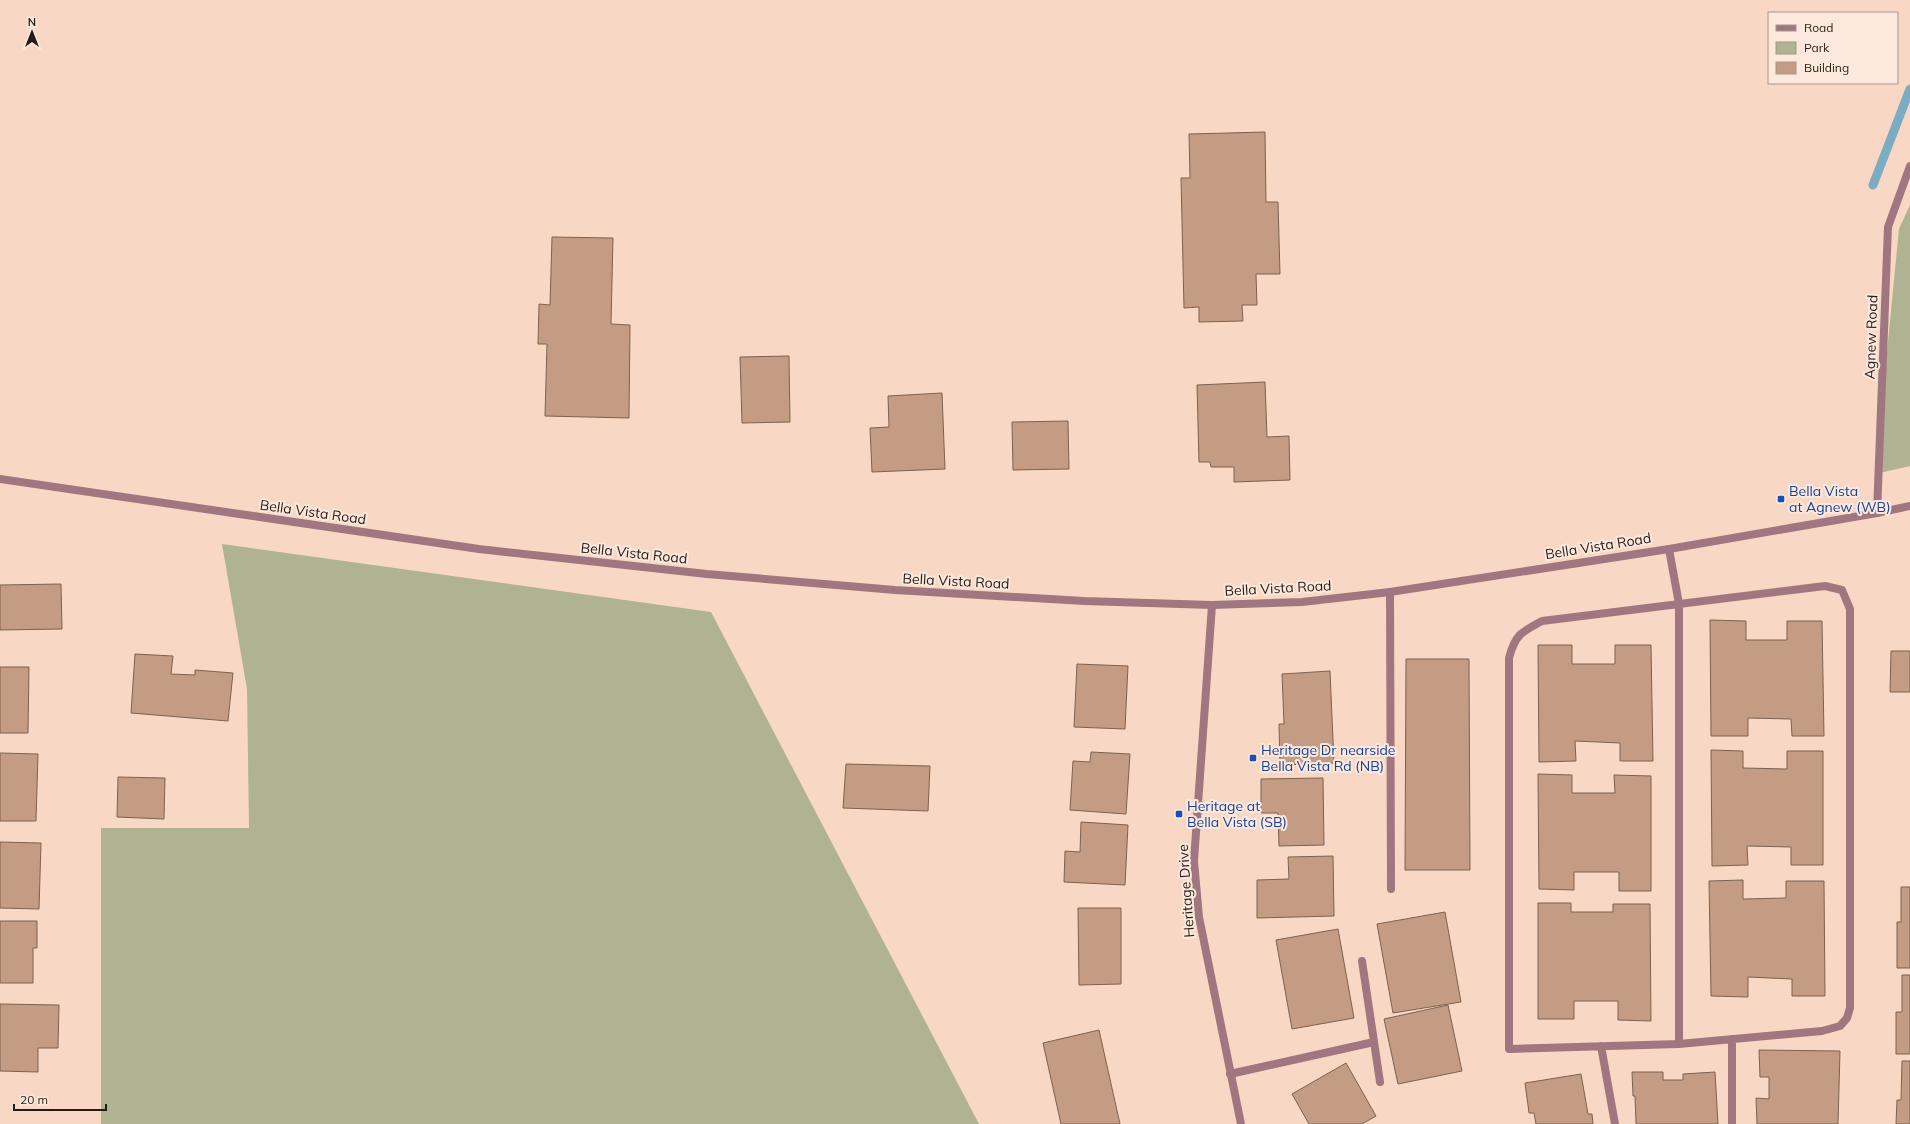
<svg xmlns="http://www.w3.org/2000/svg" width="1910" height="1124" viewBox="0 0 1910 1124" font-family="Mulish,sans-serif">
	<rect width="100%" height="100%" fill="#f8d8c4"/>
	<!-- green -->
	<path fill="#b0b391" d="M 1910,205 L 1910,466 L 1875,474 L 1899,229 Z
		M 222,544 L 711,612 L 979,1124 L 101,1124 L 101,828 L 249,828 L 247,689 Z"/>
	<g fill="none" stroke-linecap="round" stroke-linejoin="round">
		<!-- stream -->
		<path stroke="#7cacc2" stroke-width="9" d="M 1873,185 L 1910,89"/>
	</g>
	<!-- building -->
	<path fill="#c49b83" stroke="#7d6150" d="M 1265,132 L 1266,202 L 1278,202 L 1280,274 L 1256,274 L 1257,305 L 1242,305 L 1243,321 L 1199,322 L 1199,307 L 1184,308 L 1181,178 L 1190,178 L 1189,134 Z
		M 552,237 L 613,238 L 611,324 L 630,325 L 629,418 L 545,416 L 547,344 L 538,344 L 539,304 L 550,305 Z
		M 789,356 L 790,422 L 742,423 L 740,357 Z
		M 1265,382 L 1267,437 L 1289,436 L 1290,480 L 1234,482 L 1234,467 L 1211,467 L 1210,462 L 1199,462 L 1197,385 Z
		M 942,393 L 945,469 L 872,472 L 870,428 L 889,427 L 888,396 Z
		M 1068,421 L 1069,469 L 1013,470 L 1012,422 Z
		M 61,584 L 62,629 L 0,630 L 0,585 Z
		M 1710,620 L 1746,621 L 1746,640 L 1787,640 L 1787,621 L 1822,621 L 1824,736 L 1792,736 L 1791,719 L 1748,718 L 1748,736 L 1711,736 Z
		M 1538,645 L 1572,645 L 1572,664 L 1615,664 L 1615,645 L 1651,645 L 1653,761 L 1620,761 L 1620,743 L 1575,741 L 1576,761 L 1539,762 Z
		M 1891,651 L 1910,651 L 1910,692 L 1890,692 Z
		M 135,654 L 173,656 L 171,674 L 195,675 L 195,670 L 233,673 L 228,721 L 131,713 Z
		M 1406,659 L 1469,659 L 1470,870 L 1405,870 Z
		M 1077,664 L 1128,666 L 1125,729 L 1074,727 Z
		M 0,667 L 29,667 L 28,733 L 0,733 Z
		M 1330,671 L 1334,763 L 1280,765 L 1279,724 L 1284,724 L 1282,674 Z
		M 1711,750 L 1743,751 L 1743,768 L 1787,769 L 1787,751 L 1823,751 L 1823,865 L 1791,865 L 1791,847 L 1747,846 L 1748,865 L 1712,866 Z
		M 1091,752 L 1130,754 L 1126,814 L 1070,810 L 1073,761 L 1090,762 Z
		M 0,753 L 38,754 L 36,821 L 0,821 Z
		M 846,764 L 930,766 L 928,811 L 843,808 Z
		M 1538,774 L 1572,775 L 1572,793 L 1615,793 L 1614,775 L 1651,776 L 1651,891 L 1619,891 L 1619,872 L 1574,872 L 1574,890 L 1539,889 Z
		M 118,777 L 165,778 L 164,819 L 117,817 Z
		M 1323,778 L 1324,845 L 1279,846 L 1278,813 L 1261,813 L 1261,779 Z
		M 1081,822 L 1128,825 L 1125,885 L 1064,882 L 1065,851 L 1080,852 Z
		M 0,842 L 41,843 L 39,909 L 0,908 Z
		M 1333,856 L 1334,916 L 1257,918 L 1257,880 L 1289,879 L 1288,857 Z
		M 1743,880 L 1743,899 L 1786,898 L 1786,881 L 1824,881 L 1825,996 L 1792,996 L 1792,979 L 1748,977 L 1748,997 L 1711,996 L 1709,881 Z
		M 1901,887 L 1910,887 L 1910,968 L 1897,968 L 1897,922 L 1901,922 Z
		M 1538,903 L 1571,903 L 1571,912 L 1613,912 L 1613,904 L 1650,904 L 1651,1021 L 1618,1020 L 1618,1001 L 1574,1001 L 1574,1019 L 1538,1019 Z
		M 1078,908 L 1121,908 L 1121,984 L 1079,985 Z
		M 1445,912 L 1461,1002 L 1393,1013 L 1377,924 Z
		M 0,921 L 37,921 L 37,948 L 33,948 L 33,983 L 0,983 Z
		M 1338,929 L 1354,1018 L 1292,1029 L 1276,940 Z
		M 1902,975 L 1910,975 L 1910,1054 L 1896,1054 L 1896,1012 L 1902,1012 Z
		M 0,1004 L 59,1005 L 58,1048 L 38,1048 L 38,1072 L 0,1071 Z
		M 1448,1005 L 1462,1071 L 1398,1084 L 1384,1019 Z
		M 1099,1030 L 1120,1124 L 1061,1124 L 1043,1043 Z
		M 1759,1050 L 1840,1051 L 1838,1124 L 1757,1124 L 1756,1098 L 1769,1099 L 1769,1077 L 1760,1077 Z
		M 1902,1061 L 1910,1061 L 1910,1124 L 1896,1124 L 1897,1100 L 1901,1100 Z
		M 1346,1063 L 1376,1116 L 1362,1124 L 1309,1124 L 1292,1094 Z
		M 1632,1072 L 1663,1072 L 1663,1080 L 1683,1080 L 1683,1074 L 1715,1072 L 1718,1124 L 1636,1124 L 1635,1096 L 1633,1096 Z
		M 1581,1074 L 1588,1114 L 1592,1114 L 1593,1124 L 1536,1124 L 1534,1113 L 1529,1113 L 1525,1083 Z"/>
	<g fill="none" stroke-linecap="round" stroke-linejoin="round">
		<!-- service -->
		<path stroke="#a07780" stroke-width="8" d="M 1669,549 L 1679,604 L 1679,1044
			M 1825,586 L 1842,590 L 1850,609 L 1850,1008 L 1847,1018 L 1840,1026 L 1822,1031 L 1679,1044 L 1509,1049 L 1509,658 C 1515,635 1521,632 1542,621 Z
			M 1390,592 L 1391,889
			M 1362,961 L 1380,1082
			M 1732,1039 L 1732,1124
			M 1601,1046 L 1615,1124
			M 1230,1074 L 1374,1042"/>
		<!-- minor -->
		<path stroke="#a07780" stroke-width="8" d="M 1877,513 L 1888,227 L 1910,166
			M 1212,605 L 1194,861 L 1199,917 L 1241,1124"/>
		<!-- tertiary -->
		<path stroke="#a07780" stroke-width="8" d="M 0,479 L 479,549 L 707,574 L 895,590 L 1084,601 L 1212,605 L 1302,602 L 1390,592 L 1669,549 L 1877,513 L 1910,506"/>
	</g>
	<!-- markers -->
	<g fill="#1a4fb4" stroke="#fce8dc" stroke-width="1.5">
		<rect x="1777" y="495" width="8" height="8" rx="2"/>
		<rect x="1249" y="754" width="8" height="8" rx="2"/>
		<rect x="1175" y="810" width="8" height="8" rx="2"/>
	</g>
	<g text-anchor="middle" stroke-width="4" stroke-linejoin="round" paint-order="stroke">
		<!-- street labels -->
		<g font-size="14" fill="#271c15" stroke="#fce8dc">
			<text transform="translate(1871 337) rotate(-88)" y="5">Agnew Road</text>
			<text transform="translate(313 512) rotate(8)" y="5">Bella Vista Road</text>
			<text transform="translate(1598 546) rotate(-9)" y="5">Bella Vista Road</text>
			<text transform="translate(634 553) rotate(6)" y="5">Bella Vista Road</text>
			<text transform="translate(956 581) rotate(3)" y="5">Bella Vista Road</text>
			<text transform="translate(1278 588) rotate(-3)" y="5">Bella Vista Road</text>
			<text transform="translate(1186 891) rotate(-94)" y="5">Heritage Drive</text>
		</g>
		<!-- transit labels -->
		<g font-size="14" fill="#164399" stroke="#fce8dc" text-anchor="start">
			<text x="1789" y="496">Bella Vista<tspan x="1789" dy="16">at Agnew (WB)</tspan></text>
			<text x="1261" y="755">Heritage Dr nearside<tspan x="1261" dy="16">Bella Vista Rd (NB)</tspan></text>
			<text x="1187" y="811">Heritage at<tspan x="1187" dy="16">Bella Vista (SB)</tspan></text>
		</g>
	</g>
	<!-- legend -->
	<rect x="1768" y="12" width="130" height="72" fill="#fce8dc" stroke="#a7968c"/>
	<rect x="1776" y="25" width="20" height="6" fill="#a07780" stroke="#a7968c"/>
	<text x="1804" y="32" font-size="12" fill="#271c15">Road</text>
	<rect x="1776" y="42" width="20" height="12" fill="#b0b391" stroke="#a7968c"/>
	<text x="1804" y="52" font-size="12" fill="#271c15">Park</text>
	<rect x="1776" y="62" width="20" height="12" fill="#c49b83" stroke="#a7968c"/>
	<text x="1804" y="72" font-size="12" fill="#271c15">Building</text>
	<!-- north arrow -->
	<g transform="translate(32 32)" stroke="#fce8dc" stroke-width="3" paint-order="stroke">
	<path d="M0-3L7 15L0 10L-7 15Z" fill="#271c15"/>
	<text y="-6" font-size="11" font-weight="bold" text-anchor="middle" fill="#271c15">N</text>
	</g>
	<!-- scale -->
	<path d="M14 1104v6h92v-6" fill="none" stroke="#271c15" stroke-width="2"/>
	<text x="20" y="1104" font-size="12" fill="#271c15" stroke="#fce8dc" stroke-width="3" paint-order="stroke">20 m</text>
</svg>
